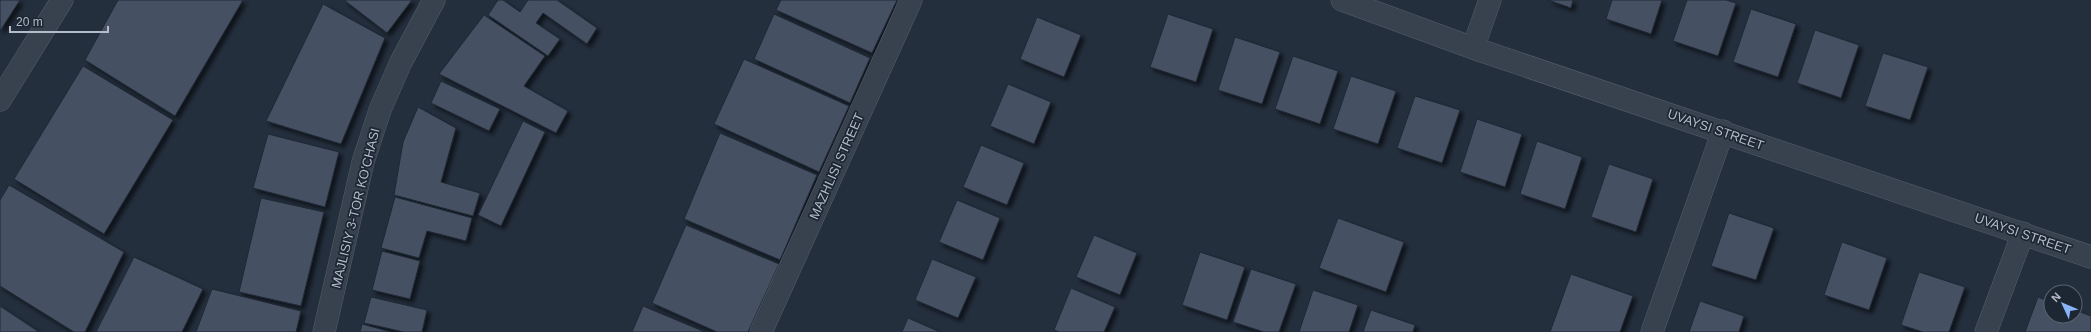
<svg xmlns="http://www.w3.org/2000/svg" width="2091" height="332" viewBox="0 0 2091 332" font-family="Arial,sans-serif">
	<defs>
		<filter id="shadow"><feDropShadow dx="3.5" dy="3.5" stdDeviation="2" flood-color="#0009"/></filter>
	</defs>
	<rect width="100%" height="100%" fill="#242f3e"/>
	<!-- building -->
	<path fill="#455162" stroke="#1f2835" filter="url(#shadow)" d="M 0,0 L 20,0 L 0,31 Z
		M 118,0 L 243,0 L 175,116 L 85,60 Z
		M 344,0 L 412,0 L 387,33 Z
		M 498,0 L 503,0 L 520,12 L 528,0 L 557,0 L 597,28 L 587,44 L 543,13 L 536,23 L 560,39 L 548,56 L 488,15 Z
		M 781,0 L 897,0 L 872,53 L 776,10 Z
		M 1548,0 L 1573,0 L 1571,8 Z
		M 1612,0 L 1662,0 L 1651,34 L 1606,19 Z
		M 1687,0 L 1726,0 L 1736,3 L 1718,56 L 1673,41 Z
		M 323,4 L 385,38 L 341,144 L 266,121 Z
		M 1751,9 L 1796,24 L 1778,77 L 1733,62 Z
		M 774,14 L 870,58 L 850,103 L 754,59 Z
		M 1168,14 L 1213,29 L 1196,82 L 1150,67 Z
		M 484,15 L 545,56 L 524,86 L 568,111 L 556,133 L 439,74 Z
		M 1037,17 L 1081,35 L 1064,77 L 1020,59 Z
		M 1815,30 L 1859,45 L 1841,98 L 1797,83 Z
		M 1235,37 L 1280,52 L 1262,104 L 1218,90 Z
		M 1883,53 L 1928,67 L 1910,120 L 1865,106 Z
		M 1293,56 L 1338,71 L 1320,124 L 1275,109 Z
		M 744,59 L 849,106 L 819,172 L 714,124 Z
		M 83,66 L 173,120 L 104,234 L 14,179 Z
		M 1351,76 L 1396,91 L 1378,144 L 1333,129 Z
		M 441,81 L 500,109 L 489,131 L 431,103 Z
		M 1008,84 L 1051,102 L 1034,144 L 990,126 Z
		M 1415,96 L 1460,110 L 1442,163 L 1397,148 Z
		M 418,107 L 456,128 L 441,182 L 480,193 L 473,216 L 394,195 L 403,142 Z
		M 1477,119 L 1522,134 L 1505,187 L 1460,172 Z
		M 523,121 L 545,132 L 501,226 L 478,215 Z
		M 720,133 L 817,175 L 780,260 L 684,219 Z
		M 268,134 L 339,152 L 325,207 L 253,188 Z
		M 1537,141 L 1582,157 L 1565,209 L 1520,194 Z
		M 981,145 L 1024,163 L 1007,205 L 963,187 Z
		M 1609,164 L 1653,179 L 1636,232 L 1591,217 Z
		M 9,185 L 124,252 L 85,332 L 74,332 L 0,286 L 0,200 Z
		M 395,197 L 472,218 L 466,241 L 427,231 L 419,258 L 381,248 Z
		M 261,198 L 324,212 L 301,306 L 239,292 Z
		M 957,200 L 1000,218 L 983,260 L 939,242 Z
		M 1729,213 L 1774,228 L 1756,280 L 1711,266 Z
		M 1338,218 L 1404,242 L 1386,292 L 1319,268 Z
		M 686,225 L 779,264 L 748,332 L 717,332 L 652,303 Z
		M 1094,235 L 1137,253 L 1120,295 L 1076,277 Z
		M 1842,242 L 1887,258 L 1869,310 L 1824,295 Z
		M 382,251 L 420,261 L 410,299 L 372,290 Z
		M 1200,252 L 1245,267 L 1227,320 L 1182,305 Z
		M 134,257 L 203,289 L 182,332 L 96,332 Z
		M 932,259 L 976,277 L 958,318 L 915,300 Z
		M 1251,269 L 1296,284 L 1279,332 L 1264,332 L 1233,322 Z
		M 1919,272 L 1965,287 L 1949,332 L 1923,332 L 1901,325 Z
		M 1571,274 L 1633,296 L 1620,332 L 1550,332 Z
		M 1071,288 L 1115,307 L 1104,332 L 1059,332 L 1054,330 Z
		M 212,289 L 301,311 L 296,332 L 196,332 Z
		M 1313,290 L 1358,305 L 1349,332 L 1299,332 Z
		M 371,297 L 427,310 L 422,332 L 404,332 L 364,323 Z
		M 2038,297 L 2051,302 L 2051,316 L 2075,316 L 2075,310 L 2091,316 L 2091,332 L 2025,332 Z
		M 1700,301 L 1744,316 L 1739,332 L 1689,332 Z
		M 0,306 L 39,332 L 0,332 Z
		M 643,306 L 705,332 L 632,332 Z
		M 1371,310 L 1415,325 L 1413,332 L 1363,332 Z
		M 908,318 L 940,332 L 902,332 Z
		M 362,324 L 391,332 L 360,332 Z"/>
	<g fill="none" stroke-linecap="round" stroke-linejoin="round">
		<!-- minor casing -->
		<g stroke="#565f6c" stroke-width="23">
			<path id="minor" d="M 1342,0 L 1473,48 L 2091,257
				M 1473,48 L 1490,0
				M 0,100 L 62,0
				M 324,332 L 363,162 L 380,110 L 401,62 L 434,0
				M 761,332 L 911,0
				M 1652,332 L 1723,131
				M 1986,332 L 2023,233"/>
		</g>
		<!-- minor -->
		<use href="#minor" stroke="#38414e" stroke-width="22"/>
	</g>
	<g text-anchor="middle" stroke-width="3.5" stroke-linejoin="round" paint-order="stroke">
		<!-- street labels -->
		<g font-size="13" fill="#b4bcc9" stroke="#1d2633">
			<text transform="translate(1716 129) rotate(19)" y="5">UVAYSI STREET</text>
			<text transform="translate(836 166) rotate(-66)" y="5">MAZHLISI STREET</text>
			<text transform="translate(355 208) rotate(-76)" y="5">MAJLISIY 3-TOR KO'CHASI</text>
			<text transform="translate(2023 233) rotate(19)" y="5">UVAYSI STREET</text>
		</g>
	</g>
	<!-- north arrow -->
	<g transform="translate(2063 304) rotate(314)"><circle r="19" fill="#1d2633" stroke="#59626f"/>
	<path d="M0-3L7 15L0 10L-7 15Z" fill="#8ab4f8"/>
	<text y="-6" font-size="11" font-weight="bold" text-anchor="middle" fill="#b4bcc9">N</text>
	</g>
	<!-- scale -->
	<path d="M10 26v6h98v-6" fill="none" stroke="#b4bcc9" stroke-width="2"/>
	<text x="16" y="26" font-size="12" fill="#b4bcc9" stroke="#1d2633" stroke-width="3" paint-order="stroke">20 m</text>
</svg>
